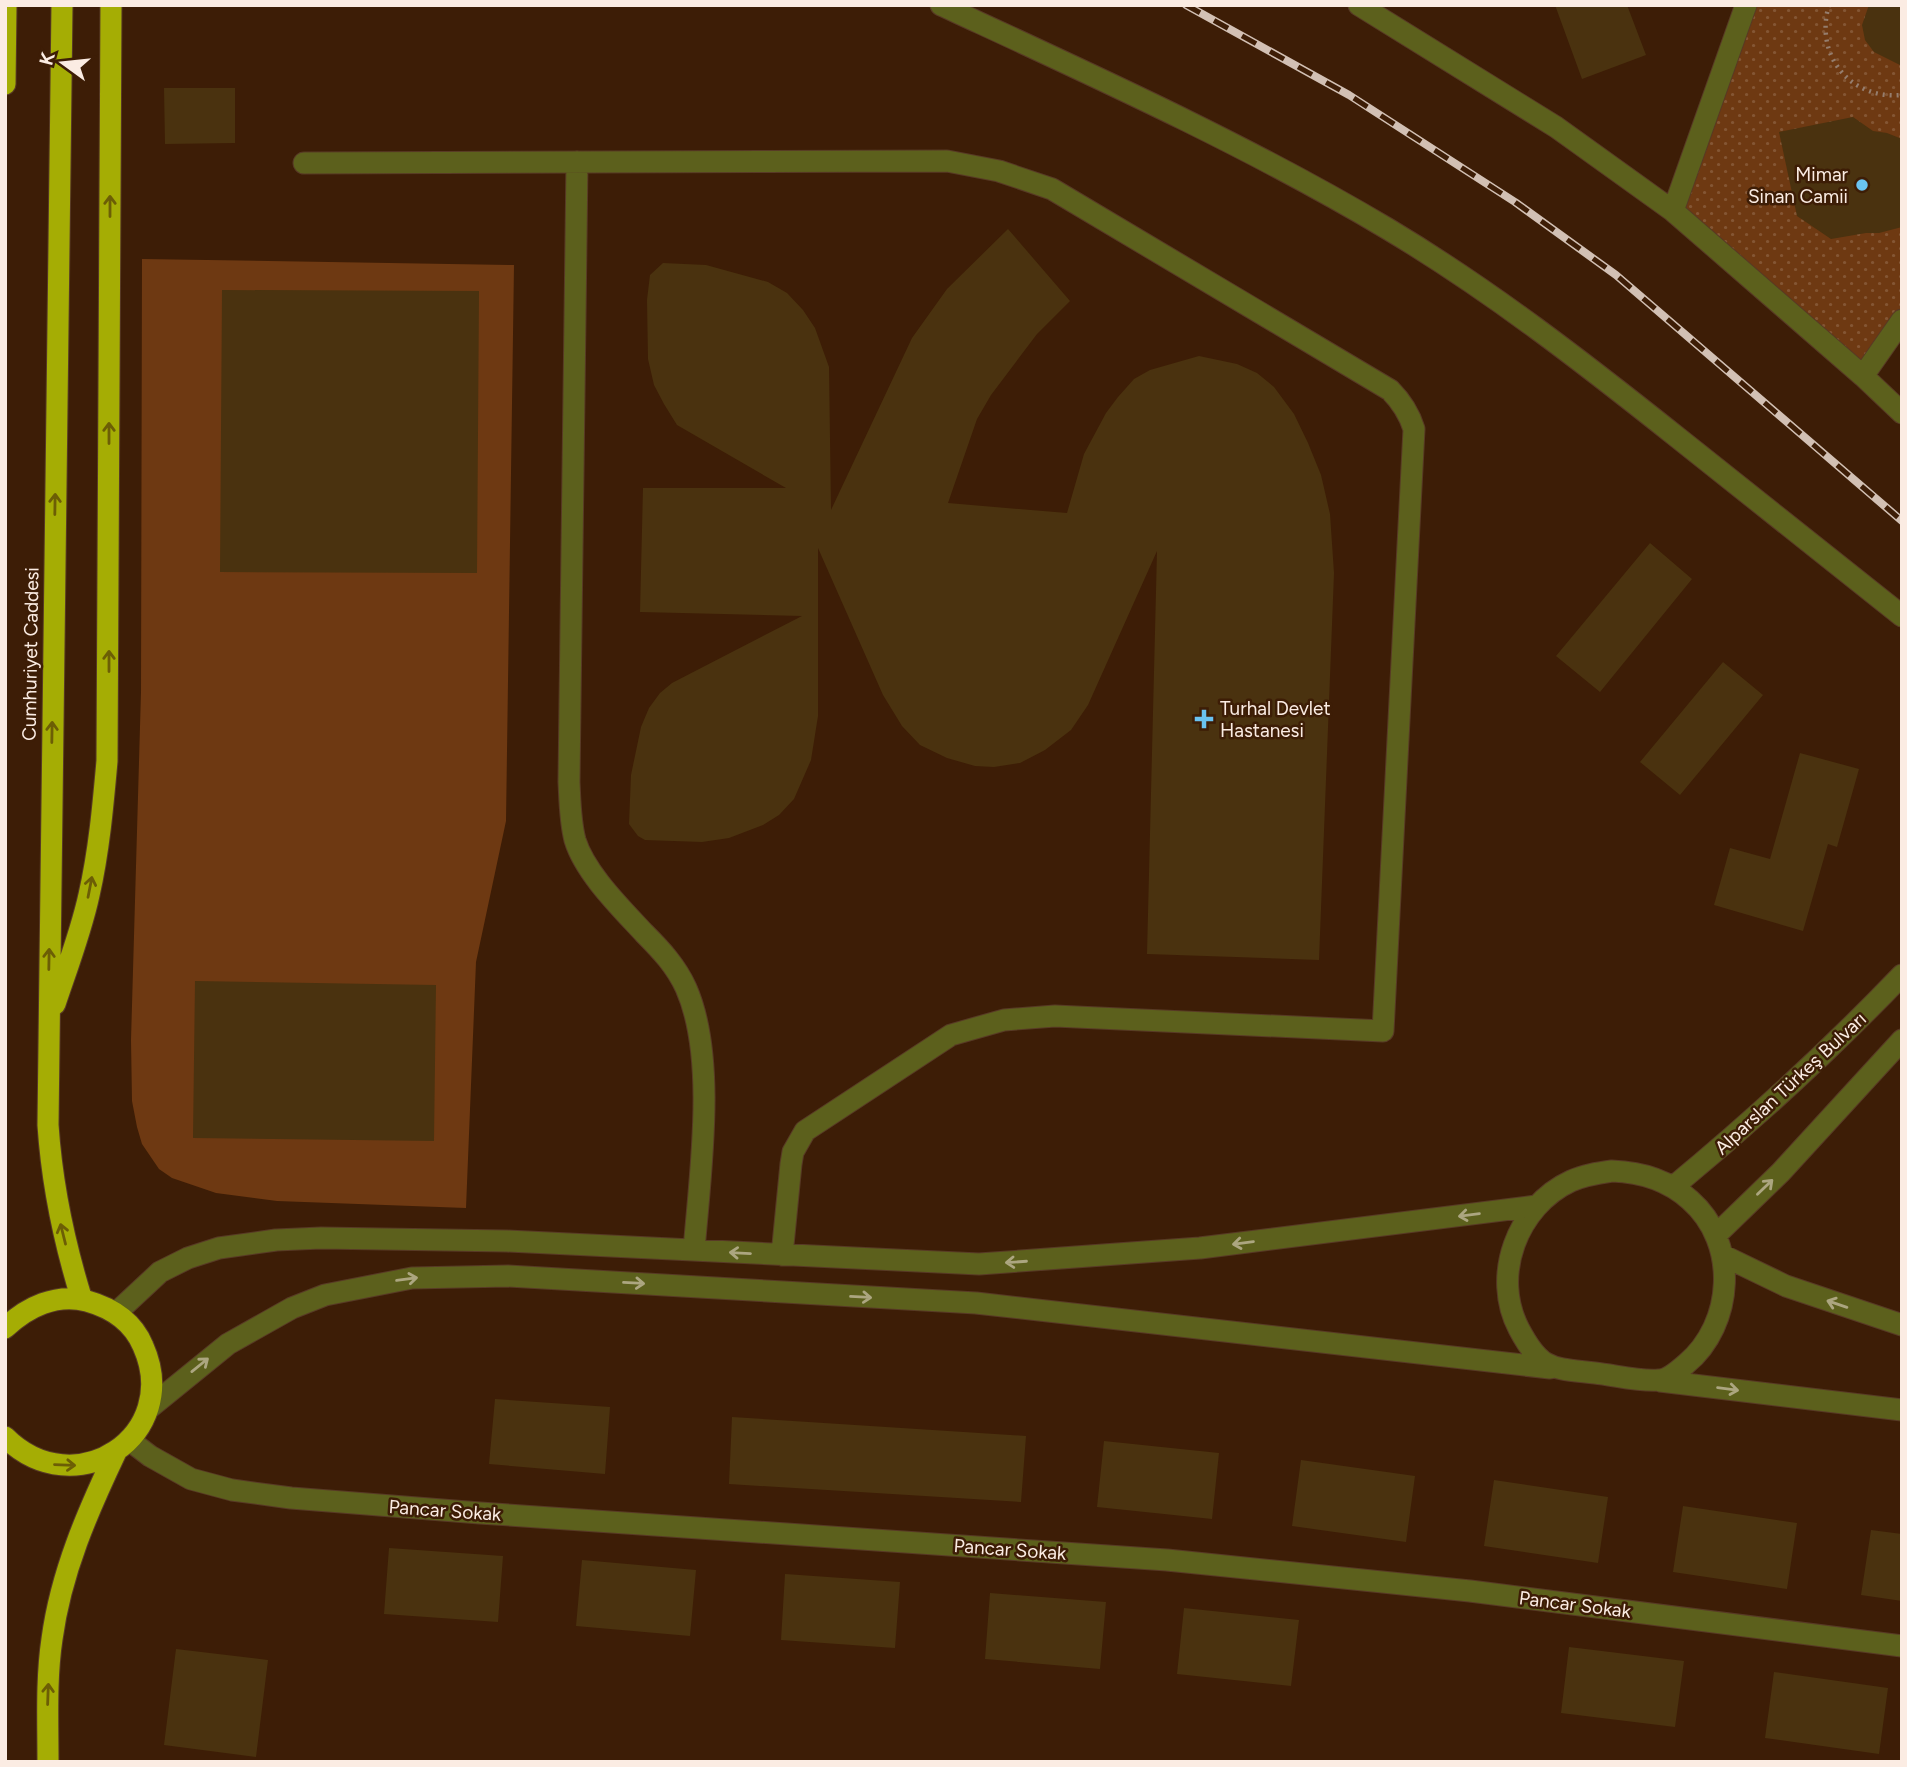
<svg xmlns="http://www.w3.org/2000/svg" width="1907" height="1767" viewBox="0 0 1907 1767" font-family="Figtree,sans-serif">
	<defs>
		<pattern id="park-dots" width="8" height="8" patternUnits="userSpaceOnUse" patternTransform="scale(1.75)"><rect width="8" height="8" fill="#6e3912"/><path d="M2 2h.1M6 6h.1" fill="none" stroke="#845634" stroke-width="1.8" stroke-linecap="round"/></pattern>
	</defs>
	<rect width="100%" height="100%" fill="#3d1d06"/>
	<!-- grass -->
	<path fill="#6e3912" d="M 142,259 L 514,265 L 506,821 L 476,962 L 466,1208 L 277,1201 L 216,1193 L 172,1178 L 159,1169 L 142,1144 L 137,1127 L 132,1101 L 131,1040 L 141,692 Z"/>
	<!-- park -->
	<path fill="url(#park-dots)" d="M 1746,5 L 1902,5 L 1902,320 L 1863,376 L 1673,211 Z"/>
	<!-- building -->
	<path fill="#4a320f" d="M 1555,5 L 1627,5 L 1646,55 L 1582,79 Z
		M 1869,5 L 1902,5 L 1902,66 L 1874,52 L 1865,40 L 1862,25 Z
		M 164,88 L 235,88 L 235,143 L 165,144 Z
		M 1853,117 L 1873,131 L 1887,133 L 1902,139 L 1902,227 L 1879,233 L 1866,233 L 1831,239 L 1797,216 L 1779,132 Z
		M 1008,229 L 1070,301 L 1037,334 L 991,395 L 977,419 L 948,503 L 1067,513 L 1084,454 L 1106,413 L 1118,397 L 1134,379 L 1150,370 L 1199,356 L 1237,364 L 1257,373 L 1274,387 L 1294,414 L 1308,443 L 1321,475 L 1330,514 L 1334,573 L 1319,960 L 1147,954 L 1157,551 L 1088,705 L 1071,730 L 1045,750 L 1020,763 L 994,767 L 975,766 L 947,758 L 920,745 L 902,726 L 883,695 L 818,548 L 818,716 L 811,760 L 794,799 L 779,815 L 763,825 L 729,838 L 702,842 L 645,840 L 638,836 L 629,824 L 631,775 L 641,727 L 649,708 L 660,693 L 672,683 L 802,616 L 640,612 L 643,488 L 786,488 L 677,425 L 664,404 L 654,385 L 648,359 L 647,300 L 650,275 L 663,263 L 706,265 L 768,282 L 787,293 L 803,310 L 815,328 L 829,367 L 831,510 L 912,338 L 947,289 Z
		M 222,290 L 479,291 L 477,573 L 220,572 Z
		M 1650,543 L 1692,579 L 1600,692 L 1556,656 Z
		M 1723,662 L 1763,695 L 1680,795 L 1640,762 Z
		M 1800,753 L 1859,769 L 1837,847 L 1828,844 L 1803,931 L 1714,905 L 1730,848 L 1770,859 Z
		M 195,981 L 436,985 L 434,1141 L 193,1138 Z
		M 495,1399 L 610,1407 L 605,1474 L 489,1464 Z
		M 732,1417 L 1026,1436 L 1021,1502 L 729,1484 Z
		M 1104,1441 L 1219,1453 L 1212,1519 L 1097,1507 Z
		M 1301,1460 L 1415,1476 L 1406,1542 L 1292,1526 Z
		M 1494,1480 L 1608,1497 L 1598,1563 L 1484,1546 Z
		M 1683,1506 L 1797,1523 L 1787,1589 L 1673,1572 Z
		M 1871,1530 L 1902,1534 L 1902,1601 L 1861,1595 Z
		M 389,1548 L 503,1556 L 498,1622 L 384,1614 Z
		M 582,1560 L 696,1570 L 690,1636 L 576,1626 Z
		M 785,1574 L 900,1582 L 895,1648 L 781,1640 Z
		M 990,1593 L 1106,1602 L 1100,1669 L 985,1659 Z
		M 1184,1608 L 1299,1620 L 1291,1686 L 1177,1674 Z
		M 1569,1647 L 1684,1661 L 1675,1727 L 1561,1713 Z
		M 176,1649 L 268,1660 L 256,1757 L 164,1745 Z
		M 1774,1672 L 1888,1688 L 1879,1754 L 1765,1738 Z"/>
	<g fill="none" stroke-linecap="round" stroke-linejoin="round">
		<!-- minor casing -->
		<g stroke="#583a25" stroke-width="23">
			<path id="minor" d="M 941,5 C 1092,75 1245,144 1388,229 C 1490,290 1584,363 1677,437 C 1752,497 1827,557 1902,616
				M 1359,5 L 1556,127 L 1673,211 L 1863,376 L 1902,413
				M 577,162 L 569,782 C 570,801 570,821 575,840 C 585,873 621,908 644,933 C 661,950 676,966 686,988 C 717,1058 700,1174 694,1250
				M 304,163 L 947,161 L 999,171 L 1052,189 L 1390,390 C 1402,402 1409,413 1414,429 L 1383,1031 L 1055,1016 L 1004,1020 L 951,1035 L 805,1131 L 793,1152 L 791,1164 L 782,1255
				M 1673,211 L 1746,5
				M 1863,376 L 1902,320
				M 1612,1171 C 1641,1172 1668,1180 1690,1200 C 1739,1243 1734,1324 1686,1364 C 1679,1370 1668,1380 1659,1380 C 1641,1382 1614,1375 1595,1373 C 1552,1368 1541,1371 1519,1329 C 1491,1276 1517,1206 1571,1181 C 1584,1175 1598,1173 1612,1171 Z
				M 1673,1187 C 1753,1121 1830,1050 1902,975
				M 1716,1235 L 1781,1172 L 1902,1040
				M 1722,1255 L 1786,1286 L 1902,1325
				M 116,1313 L 160,1272 L 188,1258 L 219,1248 L 276,1240 L 321,1238 L 507,1241 L 979,1264 L 1200,1248 L 1536,1206
				M 1660,1381 L 1902,1410
				M 148,1409 L 228,1344 L 292,1308 L 325,1295 L 412,1278 L 508,1276 L 976,1303 L 1550,1368
				M 129,1440 L 150,1456 L 191,1479 L 232,1490 L 291,1498 L 480,1513 L 1167,1560 L 1470,1591 L 1902,1646"/>
		</g>
		<!-- highway casing -->
		<g stroke="#583a25" stroke-width="23">
			<path id="highway" d="M 62,5 L 48,1125 C 52,1185 64,1242 82,1300
				M 5,84 L 6,5
				M 55,1004 C 67,968 81,932 89,895 C 99,851 103,806 107,761 L 111,5
				M 5,1328 C 27,1307 56,1293 87,1301 C 112,1308 133,1322 143,1346 C 183,1435 75,1507 5,1437
				M 48,1762 C 48,1721 46,1679 52,1639 C 61,1572 88,1511 116,1452"/>
		</g>
		<!-- path -->
		<path stroke="#957d6d" stroke-width="4.5" stroke-dasharray="2 5" stroke-linecap="butt" d="M 1829,5 C 1814,55 1850,100 1902,95"/>
		<!-- minor -->
		<use href="#minor" stroke="#5c601c" stroke-width="21"/>
		<!-- highway -->
		<use href="#highway" stroke="#a5ad04" stroke-width="21"/>
		<!-- rail casing -->
		<g stroke="#d2c0b4" stroke-width="8">
			<path id="rail" d="M 1186,5 L 1349,95 L 1515,202 L 1616,275 L 1902,521"/>
		</g>
		<!-- rail -->
		<use href="#rail" stroke="#3d1d06" stroke-width="5" stroke-dasharray="16" stroke-linecap="butt"/>
	</g>
	<!-- one-way arrows -->
	<defs><path id="oneway-shaft" d="M-6 0H5M1.5-3L5.5 0L1.5 3" fill="none" stroke-width="1.6" stroke-linecap="round" stroke-linejoin="round" transform="scale(1.75)"/></defs>
	<g stroke="#6c5e05">
		<use href="#oneway-shaft" transform="translate(110 206) rotate(-90)"/>
		<use href="#oneway-shaft" transform="translate(109 433) rotate(-90)"/>
		<use href="#oneway-shaft" transform="translate(55 504) rotate(-89)"/>
		<use href="#oneway-shaft" transform="translate(109 661) rotate(-90)"/>
		<use href="#oneway-shaft" transform="translate(52 732) rotate(-89)"/>
		<use href="#oneway-shaft" transform="translate(90 887) rotate(-79)"/>
		<use href="#oneway-shaft" transform="translate(49 959) rotate(-89)"/>
		<use href="#oneway-shaft" transform="translate(63 1234) rotate(-104)"/>
		<use href="#oneway-shaft" transform="translate(65 1465) rotate(2)"/>
		<use href="#oneway-shaft" transform="translate(48 1694) rotate(-88)"/>
	</g>
	<g stroke="#aca680">
		<use href="#oneway-shaft" transform="translate(1765 1187) rotate(-44)"/>
		<use href="#oneway-shaft" transform="translate(1469 1215) rotate(173)"/>
		<use href="#oneway-shaft" transform="translate(1243 1243) rotate(173)"/>
		<use href="#oneway-shaft" transform="translate(740 1253) rotate(-177)"/>
		<use href="#oneway-shaft" transform="translate(1016 1262) rotate(176)"/>
		<use href="#oneway-shaft" transform="translate(407 1279) rotate(-8)"/>
		<use href="#oneway-shaft" transform="translate(634 1283) rotate(3)"/>
		<use href="#oneway-shaft" transform="translate(861 1297) rotate(3)"/>
		<use href="#oneway-shaft" transform="translate(1837 1304) rotate(-161)"/>
		<use href="#oneway-shaft" transform="translate(200 1365) rotate(-39)"/>
		<use href="#oneway-shaft" transform="translate(1728 1389) rotate(7)"/>
	</g>
	<!-- markers -->
	<g fill="#6ac3f1" stroke="#3d1d06" stroke-width="2.5">
		<circle cx="1862" cy="185" r="7"/>
		<path d="M1200.5 708.5h7v7h7v7h-7v7h-7v-7h-7v-7h7z"/>
	</g>
	<g text-anchor="middle" stroke-width="5" stroke-linejoin="round" paint-order="stroke">
		<!-- poi labels -->
		<g font-size="19" fill="#fbece3" stroke="#3d1d06" text-anchor="end">
			<text x="1848" y="181">Mimar<tspan x="1848" dy="22">Sinan Camii</tspan></text>
			<text x="1220" y="715" text-anchor="start">Turhal Devlet<tspan x="1220" dy="22">Hastanesi</tspan></text>
		</g>
		<!-- street labels -->
		<g font-size="19" fill="#fbece3" stroke="#3d1d06">
			<text transform="translate(30 654) rotate(-89)" y="7">Cumhuriyet Caddesi</text>
			<text transform="translate(1790 1083) rotate(-43)" y="7">Alparslan Türkeş Bulvarı</text>
			<text transform="translate(445 1510) rotate(4)" y="7">Pancar Sokak</text>
			<text transform="translate(1010 1549) rotate(4)" y="7">Pancar Sokak</text>
			<text transform="translate(1575 1604) rotate(7)" y="7">Pancar Sokak</text>
		</g>
	</g>
	<!-- border -->
	<rect width="1907" height="1767" fill="none" stroke="#fbece3" stroke-width="14"/>
	<!-- north arrow -->
	<g transform="translate(63 63) rotate(285)" stroke="#3d1d06" stroke-width="5" paint-order="stroke">
	<path d="M0-5L12 26L0 18L-12 26Z" fill="#fbece3"/>
	<text y="-10" font-size="19" font-weight="bold" text-anchor="middle" fill="#fbece3">K</text>
	</g>
</svg>
